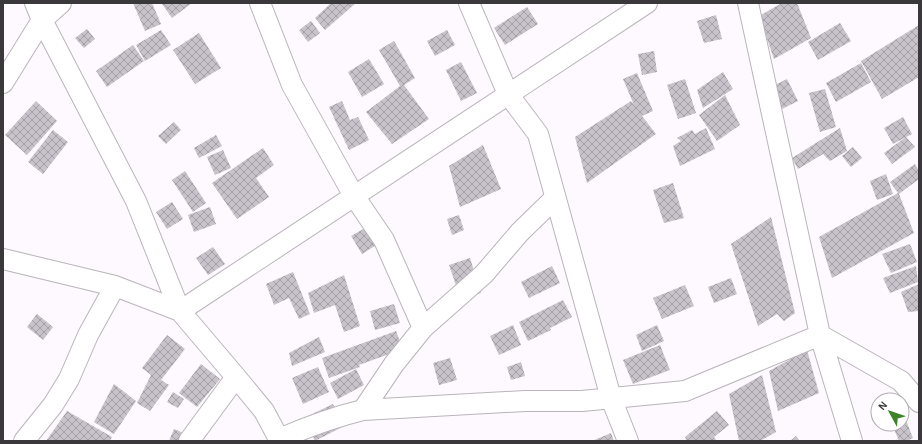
<svg xmlns="http://www.w3.org/2000/svg" width="922" height="444" viewBox="0 0 922 444" font-family="'Alegreya Sans',sans-serif">
	<defs>
		<pattern id="building-cross-hatch" width="8" height="8" patternUnits="userSpaceOnUse"><rect width="8" height="8" fill="#c8c3ca"/><path d="M0 0l8 8M0 8l8-8" fill="none" stroke="#a39fa5"/></pattern>
	</defs>
	<rect width="100%" height="100%" fill="#fef9ff"/>
	<!-- building -->
	<path fill="url(#building-cross-hatch)" d="M 133,3 L 152,3 L 161,24 L 145,31 Z
		M 164,3 L 192,3 L 172,18 L 162,4 Z
		M 331,3 L 356,3 L 325,30 L 315,18 Z
		M 782,3 L 797,3 L 811,38 L 774,59 L 759,16 Z
		M 527,7 L 538,24 L 505,45 L 494,28 Z
		M 716,15 L 722,39 L 704,43 L 697,21 Z
		M 311,21 L 320,33 L 308,42 L 299,30 Z
		M 840,23 L 851,41 L 818,60 L 808,42 Z
		M 919,25 L 919,77 L 882,99 L 861,61 Z
		M 87,29 L 95,39 L 84,48 L 75,38 Z
		M 161,30 L 171,45 L 145,61 L 136,45 Z
		M 447,30 L 455,45 L 435,56 L 427,41 Z
		M 199,33 L 221,68 L 195,84 L 173,50 Z
		M 394,41 L 415,78 L 404,85 L 429,119 L 392,144 L 366,112 L 400,86 L 379,50 Z
		M 133,45 L 144,61 L 107,87 L 96,71 Z
		M 654,51 L 657,72 L 642,75 L 638,54 Z
		M 369,59 L 384,84 L 362,97 L 348,72 Z
		M 461,62 L 477,93 L 461,101 L 446,70 Z
		M 861,63 L 871,82 L 836,102 L 826,83 Z
		M 723,72 L 733,89 L 703,108 L 697,90 Z
		M 637,73 L 653,111 L 642,116 L 656,134 L 587,183 L 575,137 L 631,101 L 634,105 L 623,79 Z
		M 685,79 L 696,113 L 678,119 L 667,85 Z
		M 787,79 L 798,101 L 782,109 L 771,87 Z
		M 825,89 L 836,127 L 820,132 L 809,93 Z
		M 725,95 L 740,125 L 717,141 L 699,115 Z
		M 36,101 L 57,121 L 27,155 L 5,135 Z
		M 342,101 L 350,120 L 358,117 L 369,140 L 349,150 L 329,107 Z
		M 903,117 L 912,134 L 893,144 L 884,128 Z
		M 174,122 L 181,130 L 166,144 L 158,136 Z
		M 706,128 L 715,149 L 680,166 L 673,146 L 681,141 L 677,138 L 692,130 L 695,134 Z
		M 840,128 L 847,151 L 830,161 L 823,154 L 798,169 L 792,158 Z
		M 53,130 L 68,142 L 43,174 L 28,162 Z
		M 216,135 L 222,146 L 199,158 L 194,148 Z
		M 906,137 L 915,147 L 892,164 L 884,153 Z
		M 483,145 L 501,189 L 460,207 L 449,166 Z
		M 853,147 L 862,158 L 851,167 L 842,156 Z
		M 263,148 L 274,165 L 256,178 L 269,197 L 237,219 L 212,183 Z
		M 223,150 L 231,168 L 215,175 L 207,157 Z
		M 915,164 L 919,171 L 919,179 L 899,194 L 914,233 L 832,278 L 819,237 L 898,193 L 890,182 Z
		M 185,171 L 206,203 L 193,212 L 172,180 Z
		M 886,174 L 893,194 L 877,200 L 870,181 Z
		M 673,183 L 684,218 L 664,223 L 653,190 Z
		M 172,202 L 183,219 L 167,229 L 156,212 Z
		M 210,207 L 216,224 L 194,232 L 188,215 Z
		M 459,215 L 464,230 L 452,235 L 447,219 Z
		M 771,217 L 795,313 L 784,321 L 777,314 L 758,326 L 731,244 Z
		M 367,227 L 378,244 L 362,254 L 351,236 Z
		M 910,244 L 917,262 L 891,273 L 882,254 Z
		M 213,247 L 225,264 L 208,275 L 196,258 Z
		M 470,258 L 481,293 L 461,300 L 449,265 Z
		M 552,266 L 560,283 L 529,298 L 521,282 Z
		M 916,266 L 918,282 L 890,293 L 883,278 Z
		M 293,272 L 310,314 L 299,319 L 289,298 L 274,305 L 266,284 Z
		M 344,275 L 360,326 L 344,332 L 335,305 L 314,313 L 308,293 Z
		M 731,278 L 737,294 L 714,303 L 708,287 Z
		M 919,284 L 919,311 L 908,312 L 901,292 Z
		M 685,285 L 694,306 L 662,319 L 653,298 Z
		M 563,300 L 572,317 L 550,328 L 551,330 L 528,341 L 519,322 Z
		M 394,304 L 400,323 L 375,330 L 370,311 Z
		M 37,314 L 53,327 L 43,340 L 27,327 Z
		M 513,325 L 521,345 L 499,355 L 490,336 Z
		M 657,325 L 664,341 L 642,351 L 636,335 Z
		M 396,331 L 403,349 L 359,365 L 360,367 L 329,378 L 322,358 Z
		M 167,335 L 185,349 L 161,380 L 169,385 L 150,411 L 137,403 L 151,375 L 142,368 Z
		M 319,337 L 325,352 L 292,366 L 289,353 Z
		M 660,345 L 670,370 L 633,384 L 623,360 Z
		M 807,350 L 819,393 L 778,411 L 769,371 Z
		M 450,358 L 457,380 L 439,385 L 433,363 Z
		M 521,362 L 525,376 L 511,380 L 507,367 Z
		M 201,364 L 220,379 L 197,407 L 179,393 Z
		M 318,367 L 329,392 L 303,404 L 292,378 Z
		M 356,369 L 364,385 L 338,399 L 330,383 Z
		M 762,375 L 776,432 L 760,441 L 739,441 L 729,394 Z
		M 114,384 L 136,401 L 114,434 L 94,422 Z
		M 173,392 L 184,399 L 178,408 L 167,402 Z
		M 333,404 L 344,426 L 315,441 L 304,418 Z
		M 902,410 L 913,438 L 907,441 L 899,441 L 892,424 L 902,424 Z
		M 67,411 L 112,437 L 110,441 L 46,441 Z
		M 717,411 L 729,425 L 714,437 L 717,441 L 687,441 L 685,437 Z
		M 174,429 L 186,434 L 183,441 L 169,441 Z
		M 611,433 L 614,441 L 592,441 Z
		M 796,436 L 800,441 L 790,441 Z"/>
	<g fill="none" stroke-linecap="round" stroke-linejoin="round">
		<!-- minor casing -->
		<g stroke="#bab4bb" stroke-width="22">
			<path id="minor" d="M 35,3 L 42,20 L 136,201 L 180,311 L 647,3
				M 260,3 L 292,85 L 354,196 L 384,240 L 423,328
				M 469,3 L 508,94 L 538,134 L 611,398 L 628,441
				M 748,3 L 820,335 L 852,441
				M 3,83 L 42,20 L 61,3
				M 3,259 L 115,286 L 180,311 L 236,377 L 264,411 L 280,441
				M 363,410 L 394,364 L 423,328 L 484,274 L 520,232 L 555,198
				M 279,439 C 307,427 334,417 363,410 L 525,401 L 582,401 L 685,391 L 820,335 L 901,381 L 919,402
				M 24,441 L 53,405 L 69,379 L 88,335 L 115,286
				M 189,441 L 236,377"/>
		</g>
		<!-- minor -->
		<use href="#minor" stroke="#fff" stroke-width="20"/>
	</g>
	<!-- border -->
	<rect width="922" height="444" fill="none" stroke="#3a383a" stroke-width="8"/>
	<!-- north arrow -->
	<g transform="translate(890 412) rotate(310)"><circle r="19" fill="#ffffff" stroke="#b0afb0"/>
	<path d="M0-3L7 15L0 10L-7 15Z" fill="#3d8329"/>
	<text y="-6" font-size="11" font-weight="bold" text-anchor="middle" fill="#3a383a">N</text>
	</g>
</svg>
